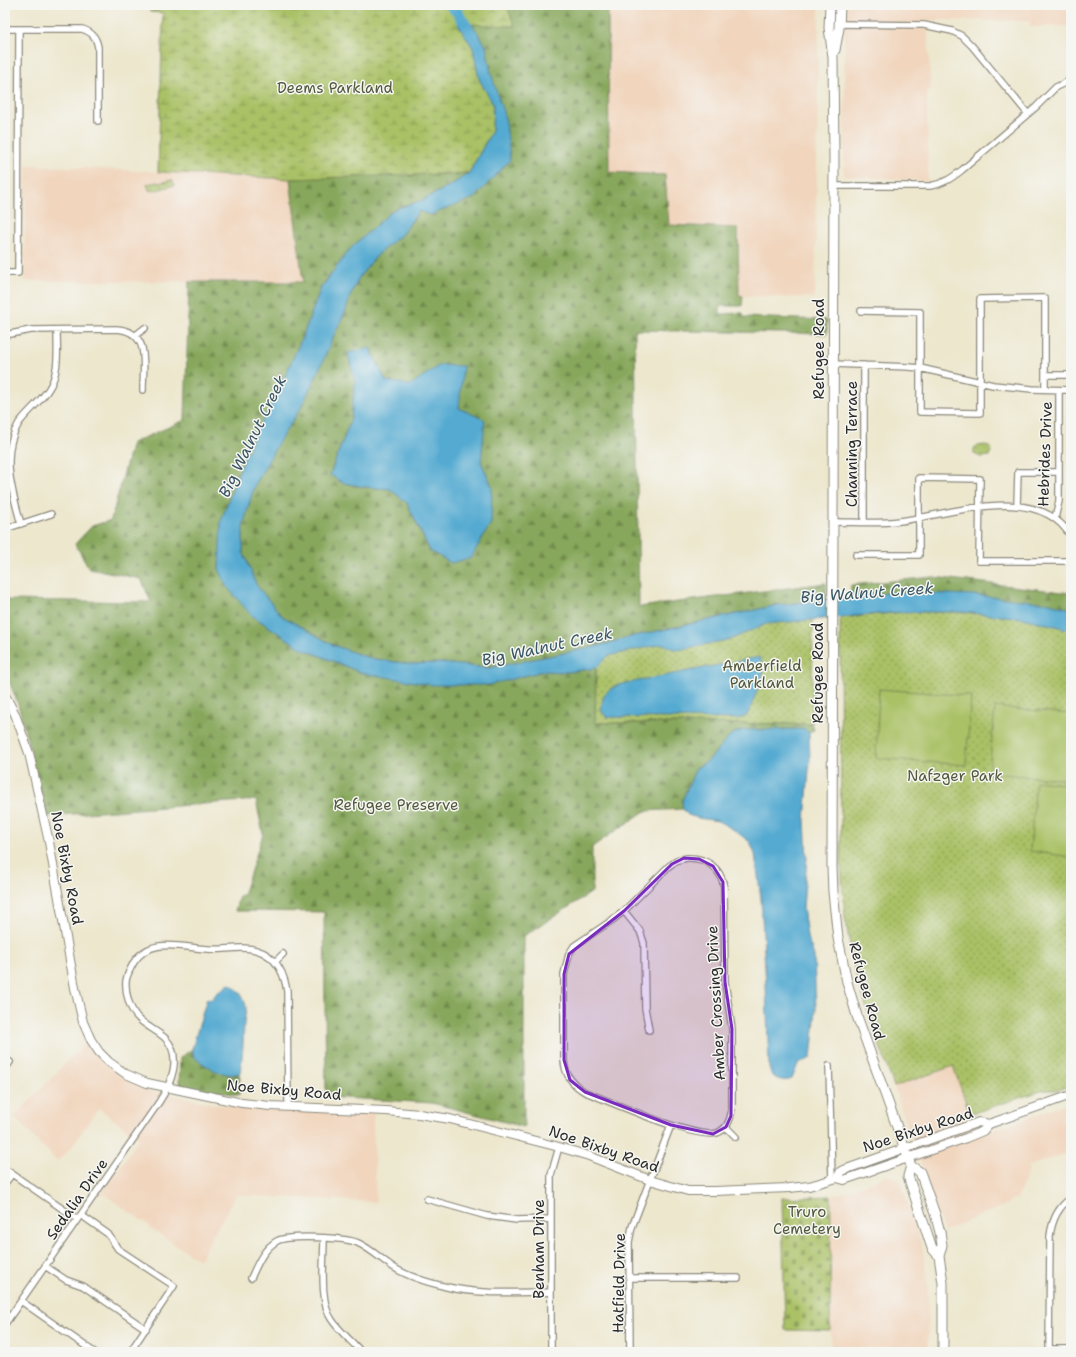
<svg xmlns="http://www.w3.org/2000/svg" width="1076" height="1357" viewBox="0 0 1076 1357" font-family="'Shantell Sans',sans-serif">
	<defs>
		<pattern id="green-dots" width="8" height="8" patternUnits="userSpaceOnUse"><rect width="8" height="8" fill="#aac166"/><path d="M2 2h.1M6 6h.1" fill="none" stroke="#8b9d54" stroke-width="1.8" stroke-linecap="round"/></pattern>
		<pattern id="forest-firs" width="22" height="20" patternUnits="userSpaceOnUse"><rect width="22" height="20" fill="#87a75b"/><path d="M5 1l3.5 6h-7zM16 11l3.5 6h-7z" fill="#6f884b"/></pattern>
		<pattern id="wetland-marsh" width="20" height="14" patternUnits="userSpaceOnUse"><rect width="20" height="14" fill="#aac166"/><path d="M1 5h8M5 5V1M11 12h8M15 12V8" fill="none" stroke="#8b9d54"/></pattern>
		<pattern id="cemetery-stones" width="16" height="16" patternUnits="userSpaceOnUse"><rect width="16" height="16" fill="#aac166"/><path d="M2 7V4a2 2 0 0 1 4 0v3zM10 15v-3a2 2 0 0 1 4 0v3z" fill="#8b9d54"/></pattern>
	</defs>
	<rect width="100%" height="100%" fill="#f6f6f2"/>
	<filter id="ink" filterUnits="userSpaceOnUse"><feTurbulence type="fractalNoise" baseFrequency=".025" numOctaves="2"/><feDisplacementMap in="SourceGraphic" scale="8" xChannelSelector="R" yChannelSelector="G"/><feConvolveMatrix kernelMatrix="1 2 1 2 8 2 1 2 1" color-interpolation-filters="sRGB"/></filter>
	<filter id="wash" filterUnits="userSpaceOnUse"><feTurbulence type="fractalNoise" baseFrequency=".012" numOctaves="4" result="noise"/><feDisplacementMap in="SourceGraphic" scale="16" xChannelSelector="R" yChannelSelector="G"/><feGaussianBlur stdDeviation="0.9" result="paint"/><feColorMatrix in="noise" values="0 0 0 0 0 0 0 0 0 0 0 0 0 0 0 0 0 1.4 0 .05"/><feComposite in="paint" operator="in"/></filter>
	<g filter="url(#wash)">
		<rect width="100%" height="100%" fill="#ede7ce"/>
		<!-- built -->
		<path fill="#f1d5bd" d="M 608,5 L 819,5 L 815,298 L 739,296 L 738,228 L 669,225 L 665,175 L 609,172 Z
			M 845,5 L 1071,5 L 1071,26 L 1030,27 L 1030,21 L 927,20 L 931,90 L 927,90 L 928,181 L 844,176 Z
			M 26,165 L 290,179 L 303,282 L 24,281 Z
			M 87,1041 L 116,1073 L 132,1083 L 153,1092 L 178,1096 L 219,1105 L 251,1108 L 374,1114 L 373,1121 L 376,1202 L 236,1195 L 199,1260 L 150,1228 L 150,1226 L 105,1195 L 101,1194 L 139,1139 L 99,1108 L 69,1150 L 57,1161 L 14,1117 Z
			M 953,1066 L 970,1114 L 977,1137 L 1071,1101 L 1071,1152 L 1028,1166 L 1029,1170 L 1017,1199 L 1010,1201 L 1008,1204 L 944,1231 L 894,1087 Z
			M 887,1175 L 900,1180 L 922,1246 L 928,1287 L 928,1352 L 833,1352 L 830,1331 L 831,1196 L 856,1188 Z"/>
		<!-- green -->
		<path fill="url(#green-dots)" stroke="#6a7648" d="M 172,180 L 175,185 L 153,191 L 149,190 L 147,184 L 157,182 L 159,183 Z
			M 986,445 L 992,449 L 989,456 L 981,457 L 974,454 L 974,448 L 977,446 Z
			M 901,612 L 962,612 L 1023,618 L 1071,630 L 1071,1085 L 1058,1090 L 1044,1090 L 970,1114 L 953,1066 L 894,1087 L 856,977 L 845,918 L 841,866 L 840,618 Z
			M 813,613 L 812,724 L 595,723 L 596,656 Z"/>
		<!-- forest -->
		<path fill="url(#forest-firs)" stroke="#596943" fill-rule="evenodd" d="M 506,5 L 608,5 L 609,172 L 665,175 L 669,225 L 738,228 L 739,295 L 743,296 L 742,306 L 720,306 L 720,314 L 743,313 L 743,317 L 827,320 L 827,334 L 635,330 L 639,607 L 826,583 L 826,600 L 778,605 L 634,636 L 594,647 L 489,668 L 441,663 L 410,664 L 369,658 L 333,645 L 282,616 L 257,586 L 243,552 L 243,526 L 254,487 L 278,443 L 300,409 L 319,370 L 333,335 L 346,310 L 350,296 L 360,276 L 379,253 L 401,235 L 420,211 L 474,198 L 491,73 L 486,46 L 472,24 L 515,26 ZM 370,348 L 386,381 L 410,385 L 440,365 L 459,408 L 484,420 L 481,462 L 492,486 L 430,552 L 407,503 L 390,489 L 365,487 L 343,483 L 330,475 L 351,419 L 355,382 Z
			M 469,173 L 451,185 L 423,200 L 393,210 L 351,248 L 321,287 L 304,333 L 279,390 L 257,431 L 237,476 L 221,521 L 219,569 L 251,615 L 301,648 L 362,673 L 524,675 L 524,676 L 543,671 L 569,672 L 596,668 L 595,723 L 812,724 L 814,730 L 809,733 L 805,729 L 743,730 L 732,734 L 708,761 L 696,768 L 682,801 L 683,809 L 645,811 L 592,847 L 592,892 L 524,936 L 524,1127 L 432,1103 L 326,1097 L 324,912 L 235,911 L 239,896 L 243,895 L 263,834 L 256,800 L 47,816 L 18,704 L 5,672 L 5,600 L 151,602 L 141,579 L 89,568 L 75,544 L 92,526 L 111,520 L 132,443 L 185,420 L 189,282 L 303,282 L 290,179 Z
			M 933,577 L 1071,593 L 1071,630 C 1062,626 1051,625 1042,622 C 980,607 912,610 850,617 L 851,585 Z
			M 192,1049 L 194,1057 L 231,1076 L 240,1073 L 239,1095 L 179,1085 L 180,1058 Z"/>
		<!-- wetland -->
		<path fill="url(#wetland-marsh)" stroke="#6a7648" d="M 149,5 L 506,5 L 515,26 L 459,24 L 473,48 L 479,79 L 493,104 L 492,131 L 469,173 L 290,179 L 158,172 L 163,13 L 150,12 Z"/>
		<!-- cemetery -->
		<path fill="url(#cemetery-stones)" stroke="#6a7648" d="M 831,1196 L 830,1331 L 785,1330 L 782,1198 Z"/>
		<!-- pitch -->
		<path fill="#aac166" stroke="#6a7648" d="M 879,689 L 971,696 L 966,765 L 876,758 Z
			M 995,707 L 1071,714 L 1071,780 L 989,773 Z
			M 1036,781 L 1071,785 L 1071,857 L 1030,851 Z"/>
		<!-- water -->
		<path fill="#55aad1" stroke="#406a7e" d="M 458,24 L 472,24 L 486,46 L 491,73 L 506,122 L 510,160 L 474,198 L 430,215 L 419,211 L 401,235 L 379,253 L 360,276 L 350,296 L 346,310 L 334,335 L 319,370 L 300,409 L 278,443 L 254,487 L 243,526 L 243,552 L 257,586 L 282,616 L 333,645 L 369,658 L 410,664 L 441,663 L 489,668 L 594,647 L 634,636 L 778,605 L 896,592 L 974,595 L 1050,603 L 1071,609 L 1071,630 L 1023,618 L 962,612 L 901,612 L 766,624 L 732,639 L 678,650 L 662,644 L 608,656 L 596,668 L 569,672 L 543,671 L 489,685 L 433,685 L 362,673 L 301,648 L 251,615 L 228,588 L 219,569 L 221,521 L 237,476 L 257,430 L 279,390 L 304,333 L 321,288 L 351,248 L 393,210 L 423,200 L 451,185 L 469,173 L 492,131 L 493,104 L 479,79 L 473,48 Z
			M 370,348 L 386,381 L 410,385 L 440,365 L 463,366 L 459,408 L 485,420 L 481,462 L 492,486 L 491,523 L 471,558 L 451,563 L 430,551 L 407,503 L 390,489 L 365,487 L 343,483 L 330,475 L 351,419 L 355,382 L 348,353 Z
			M 759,657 L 764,667 L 762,679 L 747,716 L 737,719 L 606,717 L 601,710 C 604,694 603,693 618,685 Z
			M 805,729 L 809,733 L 810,758 L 805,820 L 807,858 L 803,908 L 807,936 L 814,956 L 816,1010 L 811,1058 L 798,1064 L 792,1079 C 784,1082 779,1080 772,1076 L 769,1067 L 766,987 L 761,898 L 755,854 L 750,842 L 734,830 L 718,821 L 698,818 L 688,815 L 683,809 L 682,801 L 696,768 L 708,761 L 732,734 L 743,730 Z
			M 229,984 C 238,988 245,997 246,1008 C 246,1013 244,1018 244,1024 C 243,1040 243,1057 240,1073 C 223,1078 207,1067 194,1057 L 192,1049 L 207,998 L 211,1000 L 216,994 Z"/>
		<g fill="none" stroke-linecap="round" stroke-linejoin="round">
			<!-- river -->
			<path stroke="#55aad1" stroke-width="11" d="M 450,5 L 457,12 L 473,36"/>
		</g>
	</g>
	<g filter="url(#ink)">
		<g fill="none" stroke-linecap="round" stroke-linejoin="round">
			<!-- street casing -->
			<g stroke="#8c897c" stroke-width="8">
				<path id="street" d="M 838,24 L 924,25 L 952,31 L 962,36 L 972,46 L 1028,114
					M 5,29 L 82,29 C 92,32 96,37 98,47 L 98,121
					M 834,186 L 930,186 C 943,184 952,178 962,170 L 1036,107 L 1056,87 L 1071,80
					M 5,273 L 18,273 L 19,29
					M 861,311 L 920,312 L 920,412 L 980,413 L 980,299 L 1045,298 L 1045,389
					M 5,335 L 31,330 L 116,329 C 151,331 143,364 143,390
					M 136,335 L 145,328
					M 833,364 L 909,367 L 920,368 L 993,385 L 1032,389 L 1071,390
					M 1045,375 L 1071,375
					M 1017,506 L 1018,472 L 1059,472
					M 1055,518 L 1059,501 L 1059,390
					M 833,522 C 855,522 878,524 900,521 C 948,515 1040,481 1071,537
					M 864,522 L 864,365
					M 21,524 C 12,491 0,454 19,423 C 28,411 40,402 48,390 C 60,373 57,349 57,330
					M 5,529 L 51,514
					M 856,555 L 919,555 L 919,478 L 980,479 L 979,561 L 1071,561
					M 687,858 C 706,857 721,868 724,887 L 725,982 L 732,1029 L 732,1108 C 731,1118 728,1129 717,1133 C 695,1140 610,1101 585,1092 C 572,1084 565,1075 564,1060 L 564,974 L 569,954 L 574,946 L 611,921 L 624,911 L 669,866 L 678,860 Z
					M 624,911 L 640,931 L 644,943 L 645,1008 L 649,1030
					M 275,962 L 283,954
					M 829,1066 L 832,1180
					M 5,1069 L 10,1062
					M 726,1127 L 736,1137
					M 5,1169 L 77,1219
					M 5,1183 L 12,1174
					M 427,1199 L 487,1216 L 517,1220 L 551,1219
					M 81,1215 L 108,1234 L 118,1249 L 174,1286 L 130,1352
					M 324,1238 C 324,1260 319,1303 332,1320 C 340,1332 352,1341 361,1352
					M 45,1266 L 66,1280 L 83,1286 L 146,1329
					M 251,1278 C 257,1265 263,1249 277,1241 C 289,1235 345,1237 358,1243 C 371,1249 381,1259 393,1267 C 408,1277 430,1283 447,1287 C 481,1295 517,1292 551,1292
					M 629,1278 L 738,1278
					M 21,1301 L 94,1352
					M 5,1324 L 159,1102 C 171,1084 183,1056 165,1038 C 157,1031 148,1027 140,1020 C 130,1011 125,994 126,981 C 127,974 131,968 134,962 C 151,936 183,948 208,949 C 219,950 230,948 241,948 C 269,948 283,965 287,991 L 288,1106
					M 1049,1349 L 1071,1349
					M 551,1352 L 551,1175 L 559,1147
					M 630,1352 L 629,1242 L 632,1227 L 671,1125
					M 1049,1352 L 1050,1236 C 1052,1220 1058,1207 1071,1198"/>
			</g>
			<!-- secondary casing -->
			<g stroke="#8c897c" stroke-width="10">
				<path id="secondary" d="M 5,695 L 15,714 L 29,753 L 49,842 L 75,988 L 83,1022 L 91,1040 L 99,1052 L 109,1062 L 126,1074 L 147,1083 L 242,1103 L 270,1106 L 386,1111 L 419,1114 L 450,1119 L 559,1147 L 589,1156 L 650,1180 L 688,1191 L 715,1191 L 789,1188 L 809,1186 L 837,1178 L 844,1180 L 966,1138 L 983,1131 L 989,1124
					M 837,1178 L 841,1171 L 979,1122 L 989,1124 L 1071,1095"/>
			</g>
			<!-- primary casing -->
			<g stroke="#8c897c" stroke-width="11">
				<path id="primary" d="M 830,5 L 829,28 L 833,57 L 834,158 L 832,867 L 833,892 L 838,938 L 847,982 L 857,1016 L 911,1166 L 920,1172 L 935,1214 L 940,1232 L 942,1245 L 939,1256 L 943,1283 L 943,1352
					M 835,50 L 839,28 L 840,5
					M 911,1166 L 908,1176 L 932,1248 L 939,1256"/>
			</g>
			<!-- street -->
			<use href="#street" stroke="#fff" stroke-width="5.5"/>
			<!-- secondary -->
			<use href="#secondary" stroke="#fff" stroke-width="8"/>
			<!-- primary -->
			<use href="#primary" stroke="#fff" stroke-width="9"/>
		</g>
	</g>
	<!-- marked area -->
	<path fill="#7b2cbf" fill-opacity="0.2" stroke="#7b2cbf" stroke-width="3" stroke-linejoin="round" d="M 684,858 L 699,859 L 713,866 L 723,882 L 725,982 L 732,1029 L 731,1116 L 726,1127 L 713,1134 L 671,1125 L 585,1092 L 570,1080 L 564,1060 L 564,974 L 569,954 L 624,911 L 672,864 Z"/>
	<g text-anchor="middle" stroke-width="3" stroke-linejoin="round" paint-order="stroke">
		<!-- park labels -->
		<g font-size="15" fill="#51583d" stroke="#f6f6f2">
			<text x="335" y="93">Deems Parkland</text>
			<text x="762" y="671">Amberfield<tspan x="762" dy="17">Parkland</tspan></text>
			<text x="955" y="781">Nafzger Park</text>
			<text x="396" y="810">Refugee Preserve</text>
			<text x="807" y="1217">Truro<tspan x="807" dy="17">Cemetery</tspan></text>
		</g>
		<!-- street labels -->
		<g font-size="15" fill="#2b2b2b" stroke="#f6f6f2">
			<text transform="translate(819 349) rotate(-90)" y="5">Refugee Road</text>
			<text transform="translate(852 444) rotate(-90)" y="5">Channing Terrace</text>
			<text transform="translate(1045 454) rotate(-88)" y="5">Hebrides Drive</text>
			<text transform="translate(818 673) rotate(-90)" y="5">Refugee Road</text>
			<text transform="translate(67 868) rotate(79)" y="5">Noe Bixby Road</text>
			<text transform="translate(867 991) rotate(75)" y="5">Refugee Road</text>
			<text transform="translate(716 1003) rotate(-93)" y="5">Amber Crossing Drive</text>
			<text transform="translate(284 1090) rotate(5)" y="5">Noe Bixby Road</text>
			<text transform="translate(918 1130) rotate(-18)" y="5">Noe Bixby Road</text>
			<text transform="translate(604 1149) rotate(19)" y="5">Noe Bixby Road</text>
			<text transform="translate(77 1199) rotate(-55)" y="5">Sedalia Drive</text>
			<text transform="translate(539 1249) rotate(-90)" y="5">Benham Drive</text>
			<text transform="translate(619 1283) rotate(-89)" y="5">Hatfield Drive</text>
		</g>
		<!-- water labels -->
		<g font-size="16" font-style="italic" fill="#3a5765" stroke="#f6f6f2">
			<text transform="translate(252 436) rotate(-64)" y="6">Big Walnut Creek</text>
			<text transform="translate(867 592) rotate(-4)" y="6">Big Walnut Creek</text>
			<text transform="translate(547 646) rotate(-12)" y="6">Big Walnut Creek</text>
		</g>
	</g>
	<!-- margin -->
	<rect width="1076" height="1357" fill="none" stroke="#f6f6f2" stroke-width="20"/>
</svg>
